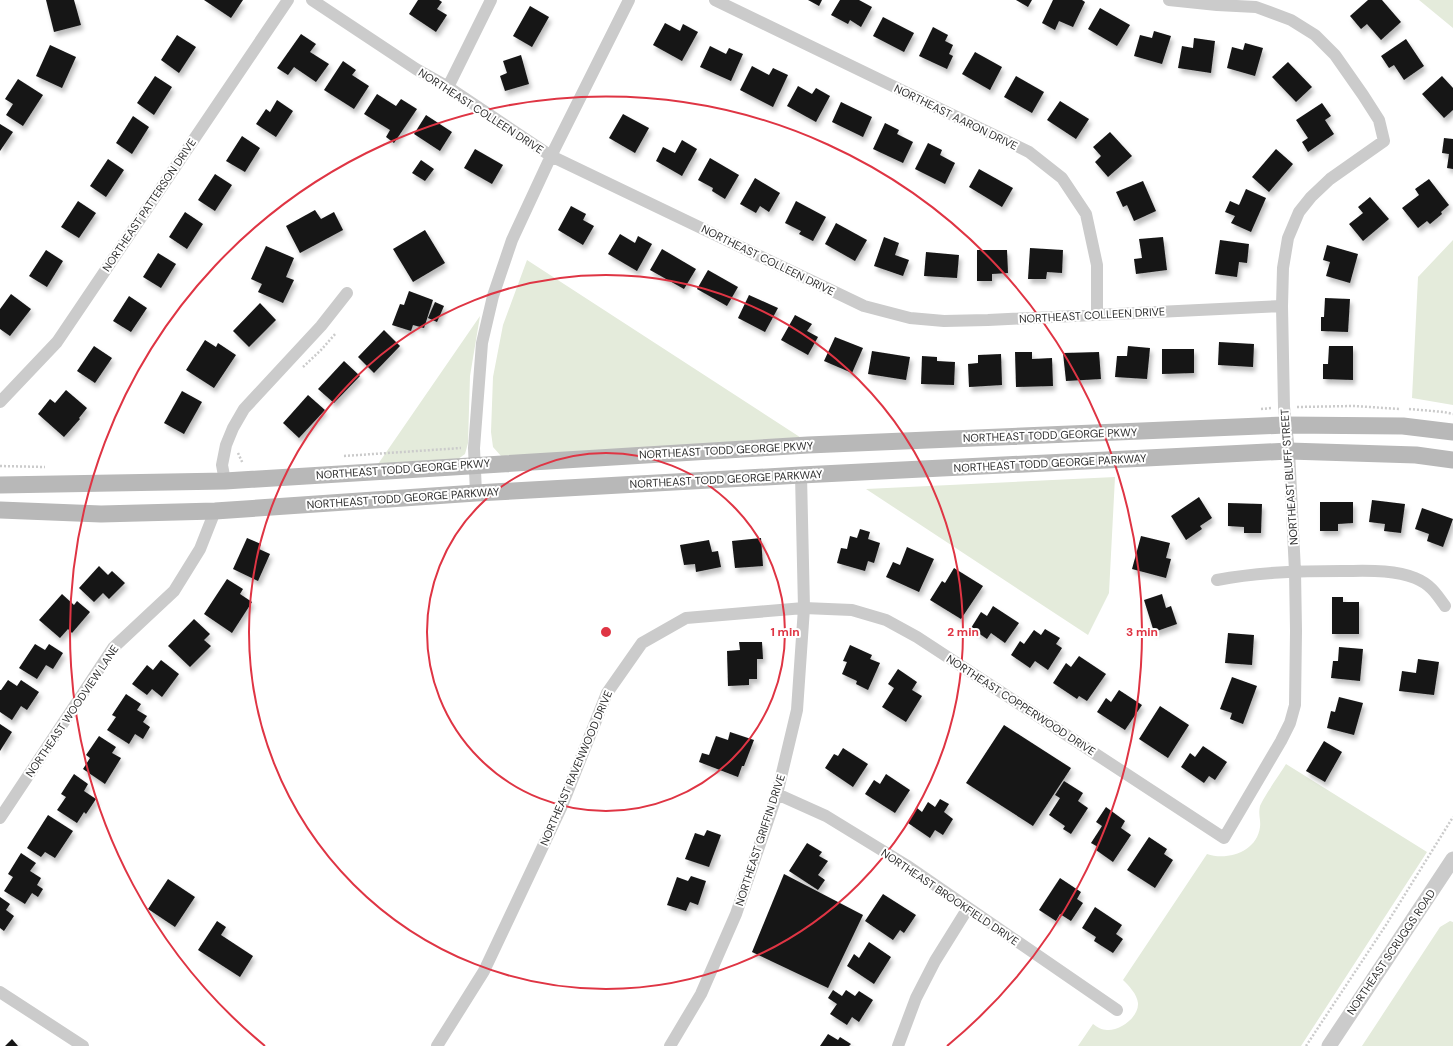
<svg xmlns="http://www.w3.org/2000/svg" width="1453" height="1046" viewBox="0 0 1453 1046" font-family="'DM Sans',sans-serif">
	<defs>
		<filter id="shadow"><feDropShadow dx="2.5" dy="4.5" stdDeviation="2" flood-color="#0004"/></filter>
	</defs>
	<rect width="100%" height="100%" fill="#fff"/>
	<!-- green -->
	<path fill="#e4ebdb" d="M 1419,0 L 1453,0 L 1453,28 Z
		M 1453,240 L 1453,405 L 1412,398 L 1418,277 Z
		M 527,260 L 809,443 L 501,456 L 493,447 L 491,432 L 493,377 L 503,325 Z
		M 480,316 L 470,376 L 468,443 L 465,454 L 454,462 L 376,467 Z
		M 1115,477 L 1109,593 L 1088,635 L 866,489 Z
		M 1286,764 L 1427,852 L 1301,1046 L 1078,1046 L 1093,1024 C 1097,1027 1102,1030 1107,1030 C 1120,1031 1139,1017 1138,1003 C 1137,994 1129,986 1123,980 L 1207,854 C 1227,861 1257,852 1260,827 C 1261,820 1258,815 1260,806 C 1264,796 1280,774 1286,764 Z
		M 1450,921 L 1453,922 L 1453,1046 L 1362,1046 L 1440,927 Z"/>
	<!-- building -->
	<path fill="#151515" filter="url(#shadow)" d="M 46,0 L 74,0 L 81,25 L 54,32 Z
		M 204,0 L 243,0 L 231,18 Z
		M 418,0 L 439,0 L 442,2 L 437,9 L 447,15 L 436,32 L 409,14 Z
		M 808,0 L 822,0 L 819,6 Z
		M 840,0 L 859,0 L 872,7 L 861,27 L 850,20 L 848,24 L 831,15 Z
		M 1016,0 L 1032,0 L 1028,7 Z
		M 1053,0 L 1082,0 L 1085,2 L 1073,27 L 1059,21 L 1055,30 L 1042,23 Z
		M 1368,0 L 1382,0 L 1401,22 L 1381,40 L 1367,24 L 1361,29 L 1350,16 Z
		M 530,6 L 549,17 L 532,47 L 513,36 Z
		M 1100,8 L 1130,25 L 1117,46 L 1088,29 Z
		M 883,17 L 914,33 L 904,52 L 873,36 Z
		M 665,23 L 680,31 L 683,24 L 698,32 L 682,61 L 653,45 Z
		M 933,27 L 948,35 L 945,41 L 953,45 L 949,54 L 953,56 L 947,69 L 919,56 Z
		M 1154,31 L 1171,36 L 1162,64 L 1134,56 L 1140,35 L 1152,38 Z
		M 301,34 L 316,44 L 310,52 L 329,64 L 316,82 L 294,67 L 288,75 L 277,68 Z
		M 177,35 L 196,47 L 179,73 L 161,60 Z
		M 1194,38 L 1215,41 L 1211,73 L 1178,68 L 1182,46 L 1193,48 Z
		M 1406,39 L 1424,66 L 1404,80 L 1394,65 L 1389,68 L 1381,56 Z
		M 1245,43 L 1263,48 L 1255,76 L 1227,68 L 1232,47 L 1243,50 Z
		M 50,45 L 76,57 L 62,88 L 36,76 Z
		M 710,46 L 726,54 L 729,48 L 743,54 L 731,81 L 700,67 Z
		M 975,52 L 1002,67 L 990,90 L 962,74 Z
		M 521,55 L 529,84 L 505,91 L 500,76 L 507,73 L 503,61 Z
		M 343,61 L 356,70 L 352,75 L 369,86 L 354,109 L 324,90 Z
		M 1288,62 L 1312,87 L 1296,102 L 1272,77 Z
		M 752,66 L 769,75 L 773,68 L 788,75 L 773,107 L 740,90 Z
		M 155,76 L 172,87 L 154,115 L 137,103 Z
		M 1016,76 L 1044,92 L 1032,113 L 1004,97 Z
		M 1442,76 L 1453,88 L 1453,110 L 1444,118 L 1422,94 Z
		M 18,79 L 43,95 L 23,126 L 6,115 L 13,104 L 5,99 Z
		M 798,86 L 812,94 L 816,88 L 830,96 L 816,122 L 787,106 Z
		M 377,94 L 396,106 L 401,99 L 417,109 L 394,143 L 386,137 L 390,130 L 364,114 Z
		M 277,100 L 293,111 L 276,137 L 256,124 L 266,109 L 270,112 Z
		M 1060,101 L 1089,119 L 1076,139 L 1047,120 Z
		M 841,102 L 872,117 L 863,137 L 832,122 Z
		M 1322,103 L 1331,116 L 1325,120 L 1334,134 L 1308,152 L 1302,142 L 1308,138 L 1296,120 Z
		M 623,114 L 649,128 L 635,153 L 609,138 Z
		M 426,115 L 452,132 L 440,151 L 414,134 Z
		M 133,116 L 149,127 L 132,154 L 116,143 Z
		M 885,123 L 899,130 L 897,134 L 913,142 L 903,163 L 873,149 Z
		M 0,124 L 13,132 L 0,151 Z
		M 1110,132 L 1132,156 L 1108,177 L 1095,162 L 1101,156 L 1093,147 Z
		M 242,136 L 260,148 L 245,172 L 226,161 Z
		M 1444,138 L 1453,139 L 1453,169 L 1447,168 L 1449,154 L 1442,153 Z
		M 682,140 L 697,149 L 682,176 L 656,161 L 663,147 L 675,153 Z
		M 928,143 L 942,150 L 940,155 L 955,163 L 945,184 L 915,169 Z
		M 475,149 L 503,165 L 492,184 L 464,168 Z
		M 1276,149 L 1293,164 L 1269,192 L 1252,177 Z
		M 710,158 L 739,175 L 725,199 L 712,191 L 713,188 L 698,180 Z
		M 108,159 L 124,170 L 106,197 L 90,186 Z
		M 421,160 L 434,169 L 425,181 L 412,173 Z
		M 979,169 L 1013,188 L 1002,207 L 969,187 Z
		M 215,174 L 232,185 L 215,211 L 198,200 Z
		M 755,178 L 780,193 L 769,212 L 760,206 L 756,213 L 740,204 Z
		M 1429,179 L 1449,205 L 1441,212 L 1442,214 L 1430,224 L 1427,221 L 1418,228 L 1402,208 L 1419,195 L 1415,189 Z
		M 1143,181 L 1156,211 L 1134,221 L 1127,205 L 1123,207 L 1116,192 Z
		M 1246,189 L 1266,198 L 1251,232 L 1231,223 L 1235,216 L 1225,212 L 1230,201 L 1239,205 Z
		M 1370,197 L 1389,219 L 1363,241 L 1349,224 L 1363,213 L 1358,207 Z
		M 78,201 L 96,213 L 79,238 L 61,227 Z
		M 796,201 L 826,217 L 813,241 L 799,234 L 801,231 L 785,223 Z
		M 571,206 L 586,214 L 583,220 L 594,226 L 583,245 L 558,230 Z
		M 315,210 L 321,219 L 334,212 L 343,230 L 300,253 L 286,226 Z
		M 185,212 L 203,224 L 187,249 L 169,237 Z
		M 836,223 L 867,240 L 855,261 L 825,244 Z
		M 425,230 L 445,263 L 413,282 L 393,249 Z
		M 620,234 L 635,243 L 638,236 L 652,244 L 637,271 L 608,254 Z
		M 884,237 L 899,243 L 895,255 L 909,260 L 903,276 L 874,266 Z
		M 1163,237 L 1167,270 L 1136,274 L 1134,259 L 1142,258 L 1139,239 Z
		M 1220,240 L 1249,244 L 1247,263 L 1239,262 L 1237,277 L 1215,274 Z
		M 1327,245 L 1358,254 L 1350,283 L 1326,276 L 1330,262 L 1323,260 Z
		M 266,246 L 294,258 L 286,277 L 294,280 L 283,303 L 258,292 L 262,284 L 251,279 Z
		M 1030,248 L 1063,250 L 1062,273 L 1047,272 L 1046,279 L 1028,279 Z
		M 662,249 L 696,269 L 684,289 L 650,270 Z
		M 46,250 L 63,261 L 47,287 L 29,276 Z
		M 977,250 L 1007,250 L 1008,273 L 992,274 L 992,281 L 977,281 Z
		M 926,252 L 959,255 L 957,278 L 924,276 Z
		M 158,253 L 176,264 L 161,288 L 143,277 Z
		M 708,270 L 738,287 L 727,306 L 697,289 Z
		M 409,291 L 433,300 L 424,328 L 413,325 L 411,331 L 392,325 L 400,304 L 404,305 Z
		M 11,294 L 31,309 L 10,336 L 0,329 L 0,309 Z
		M 749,295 L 778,308 L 765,332 L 738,318 Z
		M 129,296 L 147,308 L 131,332 L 113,321 Z
		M 1325,298 L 1350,299 L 1348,332 L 1321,331 L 1321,317 L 1324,317 Z
		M 435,302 L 444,306 L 437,322 L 428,318 Z
		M 260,303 L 276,320 L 249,347 L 233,331 Z
		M 795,315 L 812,324 L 807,331 L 818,337 L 808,355 L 781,340 Z
		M 384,330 L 400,346 L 374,373 L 358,357 Z
		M 835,337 L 863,348 L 852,373 L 824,361 Z
		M 205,340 L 216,347 L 218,343 L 236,355 L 214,388 L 186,370 Z
		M 1219,342 L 1254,344 L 1253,367 L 1218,365 Z
		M 94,346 L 112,358 L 95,383 L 77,371 Z
		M 1128,346 L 1150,348 L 1147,379 L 1115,377 L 1117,356 L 1127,356 Z
		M 1329,346 L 1353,346 L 1353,380 L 1323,379 L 1323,364 L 1328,364 Z
		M 1162,349 L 1194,349 L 1194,373 L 1162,374 Z
		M 872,351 L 910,357 L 906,380 L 868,374 Z
		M 1015,352 L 1032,352 L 1032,359 L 1052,358 L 1053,386 L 1016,387 Z
		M 1099,352 L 1101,379 L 1066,381 L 1063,353 Z
		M 1001,354 L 1002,385 L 969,387 L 968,364 L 978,363 L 978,355 Z
		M 922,356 L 937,357 L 937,361 L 955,362 L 954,385 L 921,384 Z
		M 344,361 L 360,376 L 334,403 L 318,389 Z
		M 66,390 L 87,408 L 79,418 L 80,419 L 64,437 L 38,414 L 50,399 L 55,403 Z
		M 182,391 L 202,402 L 184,434 L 164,423 Z
		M 308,395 L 325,410 L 299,438 L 283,423 Z
		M 1199,497 L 1212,518 L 1200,526 L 1202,529 L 1186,540 L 1171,516 Z
		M 1372,500 L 1405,504 L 1401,533 L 1384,531 L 1385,524 L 1369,522 Z
		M 1320,502 L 1353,502 L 1353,523 L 1338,524 L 1338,531 L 1320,531 Z
		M 1228,503 L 1262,504 L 1261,533 L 1244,533 L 1244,527 L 1228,526 Z
		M 1422,508 L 1453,519 L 1443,547 L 1427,541 L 1429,534 L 1415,529 Z
		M 860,529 L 870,532 L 868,539 L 880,543 L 874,563 L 868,561 L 865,571 L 837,563 L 841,548 L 847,549 L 850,536 L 857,538 Z
		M 1141,536 L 1170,543 L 1166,558 L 1171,559 L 1166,578 L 1132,569 Z
		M 247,538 L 261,544 L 259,549 L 270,554 L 258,581 L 233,569 Z
		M 761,538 L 763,566 L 735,568 L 732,541 Z
		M 709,540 L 712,552 L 718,551 L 721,567 L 696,572 L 695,564 L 684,565 L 680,545 Z
		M 907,547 L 934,559 L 919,592 L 886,577 L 893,562 L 900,565 Z
		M 99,566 L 108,575 L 112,571 L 125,583 L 109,599 L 103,593 L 94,602 L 79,588 Z
		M 954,568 L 983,586 L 961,619 L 930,600 L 942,581 L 945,583 Z
		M 227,579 L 243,589 L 240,594 L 252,602 L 232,633 L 204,614 Z
		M 62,594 L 74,605 L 77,601 L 90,612 L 72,633 L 68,629 L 60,638 L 39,620 Z
		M 1162,594 L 1166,608 L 1171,606 L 1177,624 L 1154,632 L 1144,600 Z
		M 1332,597 L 1343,597 L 1343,602 L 1359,602 L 1359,634 L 1332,634 Z
		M 993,606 L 1019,623 L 1005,643 L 991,633 L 987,639 L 971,628 L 981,612 L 987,616 Z
		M 194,619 L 210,634 L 204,640 L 211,646 L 190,667 L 168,646 Z
		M 1045,629 L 1060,638 L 1056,644 L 1062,648 L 1048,670 L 1035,661 L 1030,668 L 1011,655 L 1020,641 L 1024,644 L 1034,630 L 1041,635 Z
		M 1228,633 L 1254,635 L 1252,665 L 1225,663 Z
		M 739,642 L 762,642 L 763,659 L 757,659 L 757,679 L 749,679 L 749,685 L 728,686 L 727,651 L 740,650 Z
		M 35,644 L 45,650 L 49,644 L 63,653 L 53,669 L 46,665 L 37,679 L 19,668 Z
		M 850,645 L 872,655 L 870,659 L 880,663 L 868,690 L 856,684 L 857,681 L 842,674 L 847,662 L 843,661 Z
		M 1339,647 L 1363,649 L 1360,681 L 1331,678 L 1333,661 L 1338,661 Z
		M 1079,656 L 1106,674 L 1087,701 L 1079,696 L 1077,699 L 1053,683 L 1066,663 L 1071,667 Z
		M 1418,659 L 1439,662 L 1434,695 L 1399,691 L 1402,671 L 1416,673 Z
		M 161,660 L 179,674 L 162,697 L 152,689 L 147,695 L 132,684 L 147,665 L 153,670 Z
		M 898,669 L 917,682 L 912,690 L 922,696 L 906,722 L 882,707 L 894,688 L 888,684 Z
		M 1232,677 L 1257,686 L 1243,724 L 1230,719 L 1232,713 L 1220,709 Z
		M 8,680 L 17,686 L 21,680 L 39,692 L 27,710 L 21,706 L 12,720 L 0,712 L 0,690 L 1,690 Z
		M 1119,690 L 1142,705 L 1125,730 L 1097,712 L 1106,698 L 1111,702 Z
		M 126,694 L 141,704 L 137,710 L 147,716 L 143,722 L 150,727 L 143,739 L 135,734 L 129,744 L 107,730 L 116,717 L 112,715 Z
		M 1339,697 L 1363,703 L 1354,735 L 1327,728 L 1331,711 L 1335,712 Z
		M 1160,706 L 1189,725 L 1168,758 L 1139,739 Z
		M 0,724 L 12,732 L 0,751 Z
		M 1004,725 L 1071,768 L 1033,826 L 966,783 Z
		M 730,732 L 754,740 L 744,766 L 742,766 L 738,777 L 699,762 L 702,753 L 709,755 L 716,736 L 728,740 Z
		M 99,736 L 116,747 L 112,753 L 121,758 L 105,784 L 83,769 L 90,758 L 86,755 Z
		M 1324,741 L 1342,752 L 1325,782 L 1306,771 Z
		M 1203,746 L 1227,762 L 1215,780 L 1209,776 L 1204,783 L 1181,767 L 1190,753 L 1195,757 Z
		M 843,748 L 868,764 L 853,787 L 825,768 L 834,754 L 838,756 Z
		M 74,774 L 88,784 L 84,791 L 96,799 L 86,814 L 84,812 L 77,823 L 57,810 L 66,797 L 61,794 Z
		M 886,774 L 910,790 L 895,813 L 865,794 L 874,780 L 880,784 Z
		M 1064,781 L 1083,793 L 1078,801 L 1088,808 L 1071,834 L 1063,829 L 1065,826 L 1049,815 L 1060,798 L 1055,795 Z
		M 940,799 L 949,804 L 944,812 L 953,819 L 943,835 L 935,830 L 930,838 L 908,823 L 917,808 L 922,812 L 928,802 L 935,807 Z
		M 1106,807 L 1125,821 L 1121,828 L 1131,835 L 1113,862 L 1096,850 L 1098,847 L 1091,843 L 1102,826 L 1096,822 Z
		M 48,815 L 73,831 L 55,858 L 45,852 L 41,857 L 27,848 Z
		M 707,830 L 721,835 L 709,867 L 685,859 L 695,833 L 704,836 Z
		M 1149,837 L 1167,849 L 1164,854 L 1173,860 L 1155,888 L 1127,870 Z
		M 807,843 L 822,852 L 819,856 L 828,861 L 818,875 L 825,880 L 818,890 L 789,871 Z
		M 21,853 L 36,863 L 30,871 L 41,878 L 37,885 L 43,889 L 38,897 L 32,893 L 25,904 L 4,891 L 13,877 L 8,874 Z
		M 784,874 L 863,915 L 828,988 L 752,952 Z
		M 691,876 L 706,881 L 698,905 L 690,902 L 686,911 L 667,905 L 677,877 L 688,881 Z
		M 1060,878 L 1081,892 L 1077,899 L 1083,903 L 1071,921 L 1060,914 L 1056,921 L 1039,910 Z
		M 168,879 L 195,897 L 175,927 L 148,909 Z
		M 883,894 L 916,915 L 904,933 L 900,930 L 893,940 L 865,921 Z
		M 0,897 L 10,904 L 6,910 L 14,916 L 4,931 L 0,928 Z
		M 1095,907 L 1122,925 L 1116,934 L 1123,939 L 1113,953 L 1094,941 L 1096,937 L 1082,928 Z
		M 217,921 L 226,927 L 221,935 L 253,956 L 240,977 L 198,950 Z
		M 869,942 L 891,957 L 874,984 L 847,966 L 854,954 L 859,958 Z
		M 833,990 L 842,996 L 846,990 L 855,996 L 859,991 L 873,1000 L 859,1022 L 852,1017 L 847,1025 L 830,1014 L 837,1004 L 828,998 Z
		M 828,1034 L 838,1040 L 840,1037 L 851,1044 L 849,1046 L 820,1046 Z
		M 12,1039 L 18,1046 L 5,1046 Z"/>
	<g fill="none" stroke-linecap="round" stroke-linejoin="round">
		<!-- path -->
		<path stroke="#cbcbcb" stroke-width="2.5" stroke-dasharray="2 2" stroke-linecap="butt" d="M 303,367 L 321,350 L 336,333
			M 1297,407 L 1354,406 L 1400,409
			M 1261,409 L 1272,408
			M 1409,409 L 1444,412 L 1453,414
			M 238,453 L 243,464
			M 344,456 L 461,448
			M 0,466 L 45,467
			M 1306,1046 L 1386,925 L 1453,817"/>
		<!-- minor -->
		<path stroke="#cbcbcb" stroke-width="12" d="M 312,0 L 416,69 L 448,87 L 551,156 L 864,306 L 910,318 L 944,321 L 988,320 L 1282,306
			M 715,0 L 1029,152 L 1062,178 L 1086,214 L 1097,265 L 1097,314
			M 448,87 L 491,0
			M 0,402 L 57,342 L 288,0
			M 225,481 L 222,465 L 226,445 L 233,428 L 244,409 L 321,326 L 347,293
			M 476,493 L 474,448 L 482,343 L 493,296 L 512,240 L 551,156 L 629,0
			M 1217,580 C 1258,572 1300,571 1342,571 C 1365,571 1393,569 1415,578 C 1430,584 1436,593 1445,606
			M 777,794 L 826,816 L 906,865 L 1117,1010
			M 0,818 L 113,648 L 174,591 L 200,549 L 215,511
			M 0,992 L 83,1046
			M 437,1046 L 484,971 L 561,808 L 607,693 L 642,643 L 686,618 L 804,608 L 852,610 L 886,620 L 917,637 L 1224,838 L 1281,741 L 1290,723 L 1295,705 L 1296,631 L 1295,571 L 1289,451 L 1284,407 L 1282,306 L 1283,268 L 1288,238 L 1299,212 L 1311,197 L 1330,179 L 1384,141 L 1379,120 L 1363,95 L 1335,55 L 1315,35 L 1291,20 L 1256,7 L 1217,5 L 1169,0
			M 670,1046 L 701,994 L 736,914 L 777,794 L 797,710 L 804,608 L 801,475
			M 898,1046 L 916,998 L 935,961 L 968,908"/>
		<!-- tertiary -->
		<path stroke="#cbcbcb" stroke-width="15" d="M 1329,1046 L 1453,859"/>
		<!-- secondary -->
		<path stroke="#b8b8b8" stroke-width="17" d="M 0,485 L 225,481 L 808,445 L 1285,425 L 1403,426 L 1453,432
			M 0,510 L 101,514 L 215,511 L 476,493 L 801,475 L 1289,451 L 1416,455 L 1453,460"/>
	</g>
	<!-- distance rings -->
	<g fill="none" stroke="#df3544" stroke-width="2">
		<circle cx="606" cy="632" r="179"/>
		<circle cx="606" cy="632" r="357"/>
		<path d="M265 1046A536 536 0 1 1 947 1046"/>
	</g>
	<g text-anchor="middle" stroke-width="4" stroke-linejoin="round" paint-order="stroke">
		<!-- street labels -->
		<g font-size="11" fill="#2e2e2e" stroke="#fff">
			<text transform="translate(481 111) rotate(33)" y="4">NORTHEAST COLLEEN DRIVE</text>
			<text transform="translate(956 117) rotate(26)" y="4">NORTHEAST AARON DRIVE</text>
			<text transform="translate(149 205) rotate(-56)" y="4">NORTHEAST PATTERSON DRIVE</text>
			<text transform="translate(768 260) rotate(26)" y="4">NORTHEAST COLLEEN DRIVE</text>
			<text transform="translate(1092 315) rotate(-3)" y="4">NORTHEAST COLLEEN DRIVE</text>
			<text transform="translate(1050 435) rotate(-2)" y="4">NORTHEAST TODD GEORGE PKWY</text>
			<text transform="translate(726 450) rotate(-3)" y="4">NORTHEAST TODD GEORGE PKWY</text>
			<text transform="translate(1050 463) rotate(-3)" y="4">NORTHEAST TODD GEORGE PARKWAY</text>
			<text transform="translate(403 469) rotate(-4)" y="4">NORTHEAST TODD GEORGE PKWY</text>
			<text transform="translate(1289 477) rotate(-94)" y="4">NORTHEAST BLUFF STREET</text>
			<text transform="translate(726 479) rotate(-3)" y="4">NORTHEAST TODD GEORGE PARKWAY</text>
			<text transform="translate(403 498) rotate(-4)" y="4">NORTHEAST TODD GEORGE PARKWAY</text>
			<text transform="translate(1021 705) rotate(33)" y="4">NORTHEAST COPPERWOOD DRIVE</text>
			<text transform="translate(72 711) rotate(-56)" y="4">NORTHEAST WOODVIEW LANE</text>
			<text transform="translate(576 768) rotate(-67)" y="4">NORTHEAST RAVENWOOD DRIVE</text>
			<text transform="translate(760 840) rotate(-72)" y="4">NORTHEAST GRIFFIN DRIVE</text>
			<text transform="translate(950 897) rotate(34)" y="4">NORTHEAST BROOKFIELD DRIVE</text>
			<text transform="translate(1391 952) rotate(-56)" y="4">NORTHEAST SCRUGGS ROAD</text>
		</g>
	</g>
	<circle cx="606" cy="632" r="6" fill="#df3544" stroke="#fff" stroke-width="2"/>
	<g font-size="12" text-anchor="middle" font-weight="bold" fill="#df3544" stroke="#fff" stroke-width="4" stroke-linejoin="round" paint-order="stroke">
		<text x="785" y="636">1 min</text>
		<text x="963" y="636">2 min</text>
		<text x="1142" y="636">3 min</text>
	</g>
</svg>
